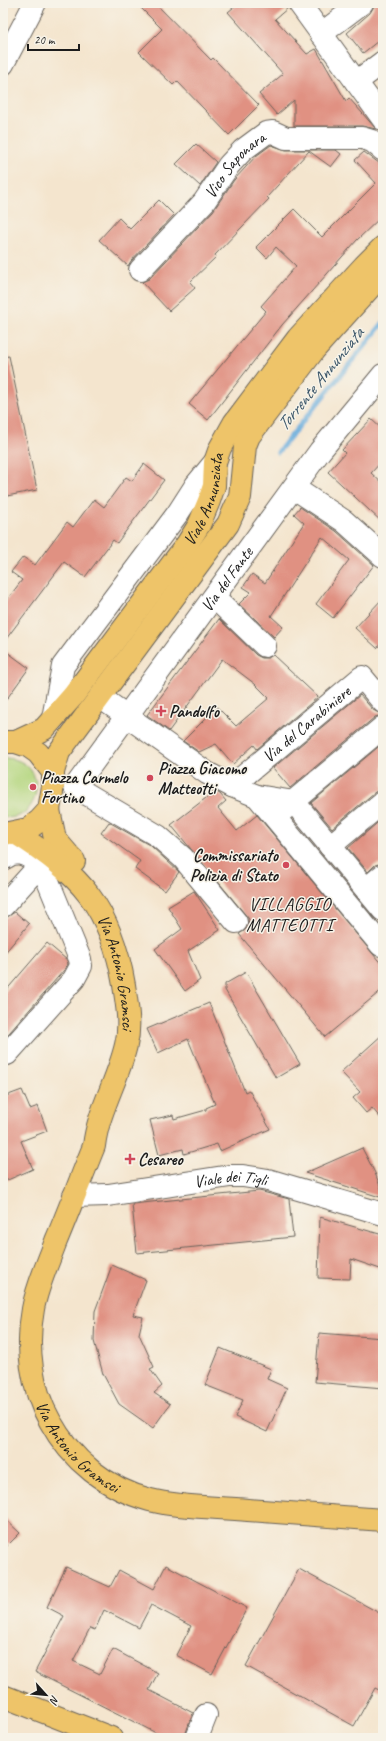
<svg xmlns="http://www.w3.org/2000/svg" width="386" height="1741" viewBox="0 0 386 1741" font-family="Caveat,sans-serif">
	<rect width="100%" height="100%" fill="#f7f3e8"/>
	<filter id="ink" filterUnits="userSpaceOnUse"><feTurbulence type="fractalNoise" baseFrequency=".025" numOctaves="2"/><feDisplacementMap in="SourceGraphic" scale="8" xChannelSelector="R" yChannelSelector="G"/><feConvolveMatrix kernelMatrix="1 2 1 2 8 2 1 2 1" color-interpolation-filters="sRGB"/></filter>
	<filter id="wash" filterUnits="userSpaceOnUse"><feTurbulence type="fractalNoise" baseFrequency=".012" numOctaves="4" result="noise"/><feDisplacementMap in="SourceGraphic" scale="16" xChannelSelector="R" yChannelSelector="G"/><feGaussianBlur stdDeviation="0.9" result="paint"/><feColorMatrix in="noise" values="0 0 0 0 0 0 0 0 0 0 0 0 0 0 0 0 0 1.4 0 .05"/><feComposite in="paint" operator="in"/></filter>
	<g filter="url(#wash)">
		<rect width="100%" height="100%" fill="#f4e5ce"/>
		<!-- green -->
		<path fill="#b2d57d" stroke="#67784c" d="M 3,758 C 53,758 41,825 3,817 Z"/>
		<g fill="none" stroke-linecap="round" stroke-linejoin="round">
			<!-- stream -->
			<path stroke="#66abdc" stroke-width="5" d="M 278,452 L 383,323"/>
		</g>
		<g id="blocks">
			<!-- building -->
			<path fill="#e09182" d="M 136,3 L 155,3 L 211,60 L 213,58 L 259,105 L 229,135 L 177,81 L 173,85 L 139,52 L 162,29 Z
				M 239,3 L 287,3 L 288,8 L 275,19 L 307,54 L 316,49 L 346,101 L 349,98 L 376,129 L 362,126 L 294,126 L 294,100 L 277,115 L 259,94 L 283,74 L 228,12 Z
				M 374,3 L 383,3 L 383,37 L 363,53 L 347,33 L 370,13 L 373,8 Z
				M 196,144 L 216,162 L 200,186 L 176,164 Z
				M 271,145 L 286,150 L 336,150 L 341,154 L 331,167 L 309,151 L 267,197 L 269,199 L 215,255 L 216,257 L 190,282 L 195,288 L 169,311 L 142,282 L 149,279 L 213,211 L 234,180 L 256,156 Z
				M 364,152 L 383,166 L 383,215 L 357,240 L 282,325 L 208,420 L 189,404 L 266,311 L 261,306 L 296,266 L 276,247 L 267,258 L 256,247 L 294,209 L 322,237 L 376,183 L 355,160 Z
				M 159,200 L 174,215 L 131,261 L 128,266 L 99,240 L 119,218 L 130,229 Z
				M 9,356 L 37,490 L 7,496 L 3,476 L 3,357 Z
				M 371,419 L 383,430 L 383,460 L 371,473 L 383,484 L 383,523 L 328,472 L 345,453 L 342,450 Z
				M 144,464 L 164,480 L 117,543 L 113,540 L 85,577 L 64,562 L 3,643 L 3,605 L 22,580 L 11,572 L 23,557 L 35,565 L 67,522 L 73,527 L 94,499 L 104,507 L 126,477 L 132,481 Z
				M 300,507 L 336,531 L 374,565 L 333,618 L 316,604 L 349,560 L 322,537 L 271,616 L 283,627 L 274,637 L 239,604 L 251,592 L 243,587 L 252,574 L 265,583 L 304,523 L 294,514 Z
				M 383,598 L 383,641 L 377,648 L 355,628 Z
				M 219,619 L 256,655 L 262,658 L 268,658 L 273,655 L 318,697 L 257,749 L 254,745 L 233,764 L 216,744 L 199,752 L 183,741 L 217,707 L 236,726 L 269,698 L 255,684 L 222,659 L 169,731 L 147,715 Z
				M 3,649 L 29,668 L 3,704 Z
				M 360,695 L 373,710 L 383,715 L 375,717 L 290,788 L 273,768 Z
				M 383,743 L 383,790 L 375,792 L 332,828 L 311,803 Z
				M 215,791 L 220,794 L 226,801 L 218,808 L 237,831 L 257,815 L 383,966 L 383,989 L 325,1037 L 239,934 L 244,931 L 248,927 L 249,919 L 171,825 Z
				M 383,818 L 383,863 L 375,865 L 368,872 L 348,848 Z
				M 109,822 L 151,846 L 179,872 L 165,891 L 135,869 L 140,861 L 101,833 Z
				M 194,891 L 220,930 L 188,951 L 200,980 L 185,991 L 155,949 L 182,929 L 168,907 Z
				M 15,912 L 29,924 L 3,955 L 3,919 Z
				M 47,943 L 67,960 L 68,964 L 65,969 L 3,1040 L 3,994 Z
				M 246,972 L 300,1064 L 276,1078 L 225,990 L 225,984 Z
				M 209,1003 L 245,1092 L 249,1090 L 270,1129 L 220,1151 L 217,1144 L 184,1154 L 183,1149 L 159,1155 L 150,1120 L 173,1115 L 174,1119 L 206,1110 L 206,1108 L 215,1104 L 188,1039 L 158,1053 L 147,1029 Z
				M 383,1034 L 383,1121 L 372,1108 L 366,1113 L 353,1098 L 360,1092 L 341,1072 Z
				M 22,1090 L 30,1109 L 38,1106 L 47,1131 L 21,1141 L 33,1169 L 3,1182 L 3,1097 Z
				M 362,1148 L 375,1173 L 383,1194 L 383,1198 L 305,1173 Z
				M 259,1191 L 289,1199 L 293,1237 L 137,1253 L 132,1204 Z
				M 320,1217 L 383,1235 L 383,1270 L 351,1259 L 350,1279 L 318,1278 Z
				M 112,1265 L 146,1280 L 133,1315 L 143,1317 L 139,1334 L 154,1367 L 150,1369 L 162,1386 L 154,1393 L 170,1404 L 153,1428 L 119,1404 L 103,1374 L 94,1341 L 95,1311 Z
				M 319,1333 L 383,1338 L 383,1388 L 315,1382 Z
				M 220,1348 L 271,1369 L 267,1379 L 287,1388 L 267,1432 L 235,1417 L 243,1400 L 205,1385 Z
				M 3,1517 L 20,1533 L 3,1550 Z
				M 166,1565 L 247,1608 L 212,1674 L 176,1655 L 191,1626 L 151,1605 L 139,1628 L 104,1610 L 95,1630 L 90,1628 L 73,1661 L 100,1674 L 113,1649 L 158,1673 L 149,1690 L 193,1713 L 184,1738 L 166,1738 L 35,1672 L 64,1616 L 47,1607 L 66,1567 L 110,1587 L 119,1570 L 154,1589 Z
				M 299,1569 L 383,1615 L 383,1692 L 375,1688 L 354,1726 L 246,1666 Z"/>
		</g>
	</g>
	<g filter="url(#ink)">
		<use href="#blocks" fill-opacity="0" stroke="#68625a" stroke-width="1"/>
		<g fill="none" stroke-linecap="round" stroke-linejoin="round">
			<!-- minor casing -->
			<g stroke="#68625a" stroke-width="24">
				<g id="minor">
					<path d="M 299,3 L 383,119"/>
					<path d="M 321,34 L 362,3"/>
					<path d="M 3,64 L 35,3"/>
					<path d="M 356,82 L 383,62"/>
					<path id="s1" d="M 140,270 L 204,202 L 229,165 L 243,150 L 266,133 L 273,132 L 286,138 L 362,138 L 372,141 L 383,150"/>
					<path d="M 294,488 L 344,521 L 383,556"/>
					<path d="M 214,597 L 265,646"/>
					<path d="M 100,697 L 207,773 L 232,786 L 257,796 L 294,802 L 383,910"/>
					<path d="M 53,718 L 63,666 L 178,513 L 196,485 L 215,462"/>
					<path id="s2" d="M 232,786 L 362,677 L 383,702"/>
					<path d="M 257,796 L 381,945 L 383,943"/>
					<path d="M 282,811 L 383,727"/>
					<path d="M 330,846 L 383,802"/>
					<path d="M 3,859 L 12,854 L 19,853 L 25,855 L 41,864 L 80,959 L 81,966 L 74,979 L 7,1054"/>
					<path d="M 366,889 L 383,875"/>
					<path d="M 3,906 L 49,855"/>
					<path id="s3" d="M 236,922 L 183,858 L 158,836 L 75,787 L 320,451 L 383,375"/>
					<path id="s4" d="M 74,1196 L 108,1195 L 230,1176 L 243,1176 L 268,1180 L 383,1214"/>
					<path d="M 197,1738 L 206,1715"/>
				</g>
			</g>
			<!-- major casing -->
			<g stroke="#68625a" stroke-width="24">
				<g id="major">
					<path id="s5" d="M 16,742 L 44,729 L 73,696 L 187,544 L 199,525 L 209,501 L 214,486 L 215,462 L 220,448 L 234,423 L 298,338 L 364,266 L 383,247"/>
					<path d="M 53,772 L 59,752 L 228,524 L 240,497 L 245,446 L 249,436 L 314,350 L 383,273"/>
					<path d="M 49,810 L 55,839 L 74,861"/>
					<path id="s6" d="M 15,833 C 80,873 111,908 124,985 C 127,1005 131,1025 126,1045 C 118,1080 98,1111 94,1146 C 81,1178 69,1210 56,1241 C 48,1263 37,1286 33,1309 C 26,1346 31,1388 50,1421 C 71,1460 107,1489 150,1500 C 182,1508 216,1507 248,1510 C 293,1513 338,1517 383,1520"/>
					<path d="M 4,834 L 28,829 L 39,821 L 49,810 L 53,786 L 53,772 L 38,753 L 28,746 L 16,742 L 6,742"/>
					<path d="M 3,1696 L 111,1738"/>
				</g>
			</g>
			<!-- minor -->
			<use href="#minor" stroke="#fff" stroke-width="22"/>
			<!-- major -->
			<use href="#major" stroke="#eec469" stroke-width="22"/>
		</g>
	</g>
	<!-- markers -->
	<g fill="#d1495b" stroke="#f7f3e8" stroke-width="1.5">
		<path d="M159 705h4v4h4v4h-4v4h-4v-4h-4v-4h4z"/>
		<circle cx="150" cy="778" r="4"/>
		<circle cx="33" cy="787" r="4"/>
		<circle cx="286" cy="865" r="4"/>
		<path d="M128 1153h4v4h4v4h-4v4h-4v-4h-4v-4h4z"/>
	</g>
	<g text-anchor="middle" stroke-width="3" stroke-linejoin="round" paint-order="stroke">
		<!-- street labels -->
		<g font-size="17" fill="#1c1c1c" stroke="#f7f3e8">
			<text dy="6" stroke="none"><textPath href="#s1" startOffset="142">Vico Saponara</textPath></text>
			<text dy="6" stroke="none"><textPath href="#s5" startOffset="314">Viale Annunziata</textPath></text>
			<text dy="6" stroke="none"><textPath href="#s3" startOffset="470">Via del Fante</textPath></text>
			<text dy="6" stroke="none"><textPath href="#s2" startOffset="97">Via del Carabiniere</textPath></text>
			<text dy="6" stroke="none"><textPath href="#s6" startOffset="181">Via Antonio Gramsci</textPath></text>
			<text dy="6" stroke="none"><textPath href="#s4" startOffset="158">Viale dei Tigli</textPath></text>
			<text dy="6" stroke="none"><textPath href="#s6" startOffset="689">Via Antonio Gramsci</textPath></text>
		</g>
		<!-- poi labels -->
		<g font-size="17" font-weight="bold" fill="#1c1c1c" stroke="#f7f3e8" text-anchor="start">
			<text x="169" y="717">Pandolfo</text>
			<text x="158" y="774">Piazza Giacomo<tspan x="158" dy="20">Matteotti</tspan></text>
			<text x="41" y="783">Piazza Carmelo<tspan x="41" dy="20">Fortino</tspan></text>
			<text x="278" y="861" text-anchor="end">Commissariato<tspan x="278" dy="20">Polizia di Stato</tspan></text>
			<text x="138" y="1165">Cesareo</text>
		</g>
		<!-- water labels -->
		<g font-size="18" font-style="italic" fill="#3a5569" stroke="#f7f3e8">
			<text transform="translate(320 379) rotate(-51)" y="6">Torrente Annunziata</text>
		</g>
		<!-- neighbourhood labels -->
		<g font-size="18" letter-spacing="1" fill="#1c1c1c" stroke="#f7f3e8">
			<text x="290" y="910">VILLAGGIO<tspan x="290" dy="21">MATTEOTTI</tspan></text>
		</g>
	</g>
	<!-- margin -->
	<rect width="386" height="1741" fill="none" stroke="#f7f3e8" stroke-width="16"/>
	<!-- north arrow -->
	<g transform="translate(46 1695) rotate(117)" stroke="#f7f3e8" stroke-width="3" paint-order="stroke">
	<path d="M0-3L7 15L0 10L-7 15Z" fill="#1c1c1c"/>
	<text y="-6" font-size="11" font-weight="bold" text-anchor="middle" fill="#1c1c1c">N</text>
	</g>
	<!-- scale -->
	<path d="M28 44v6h51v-6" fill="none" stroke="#1c1c1c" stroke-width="2"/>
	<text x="34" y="44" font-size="12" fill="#1c1c1c" stroke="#f7f3e8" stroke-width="3" paint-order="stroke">20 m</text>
</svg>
